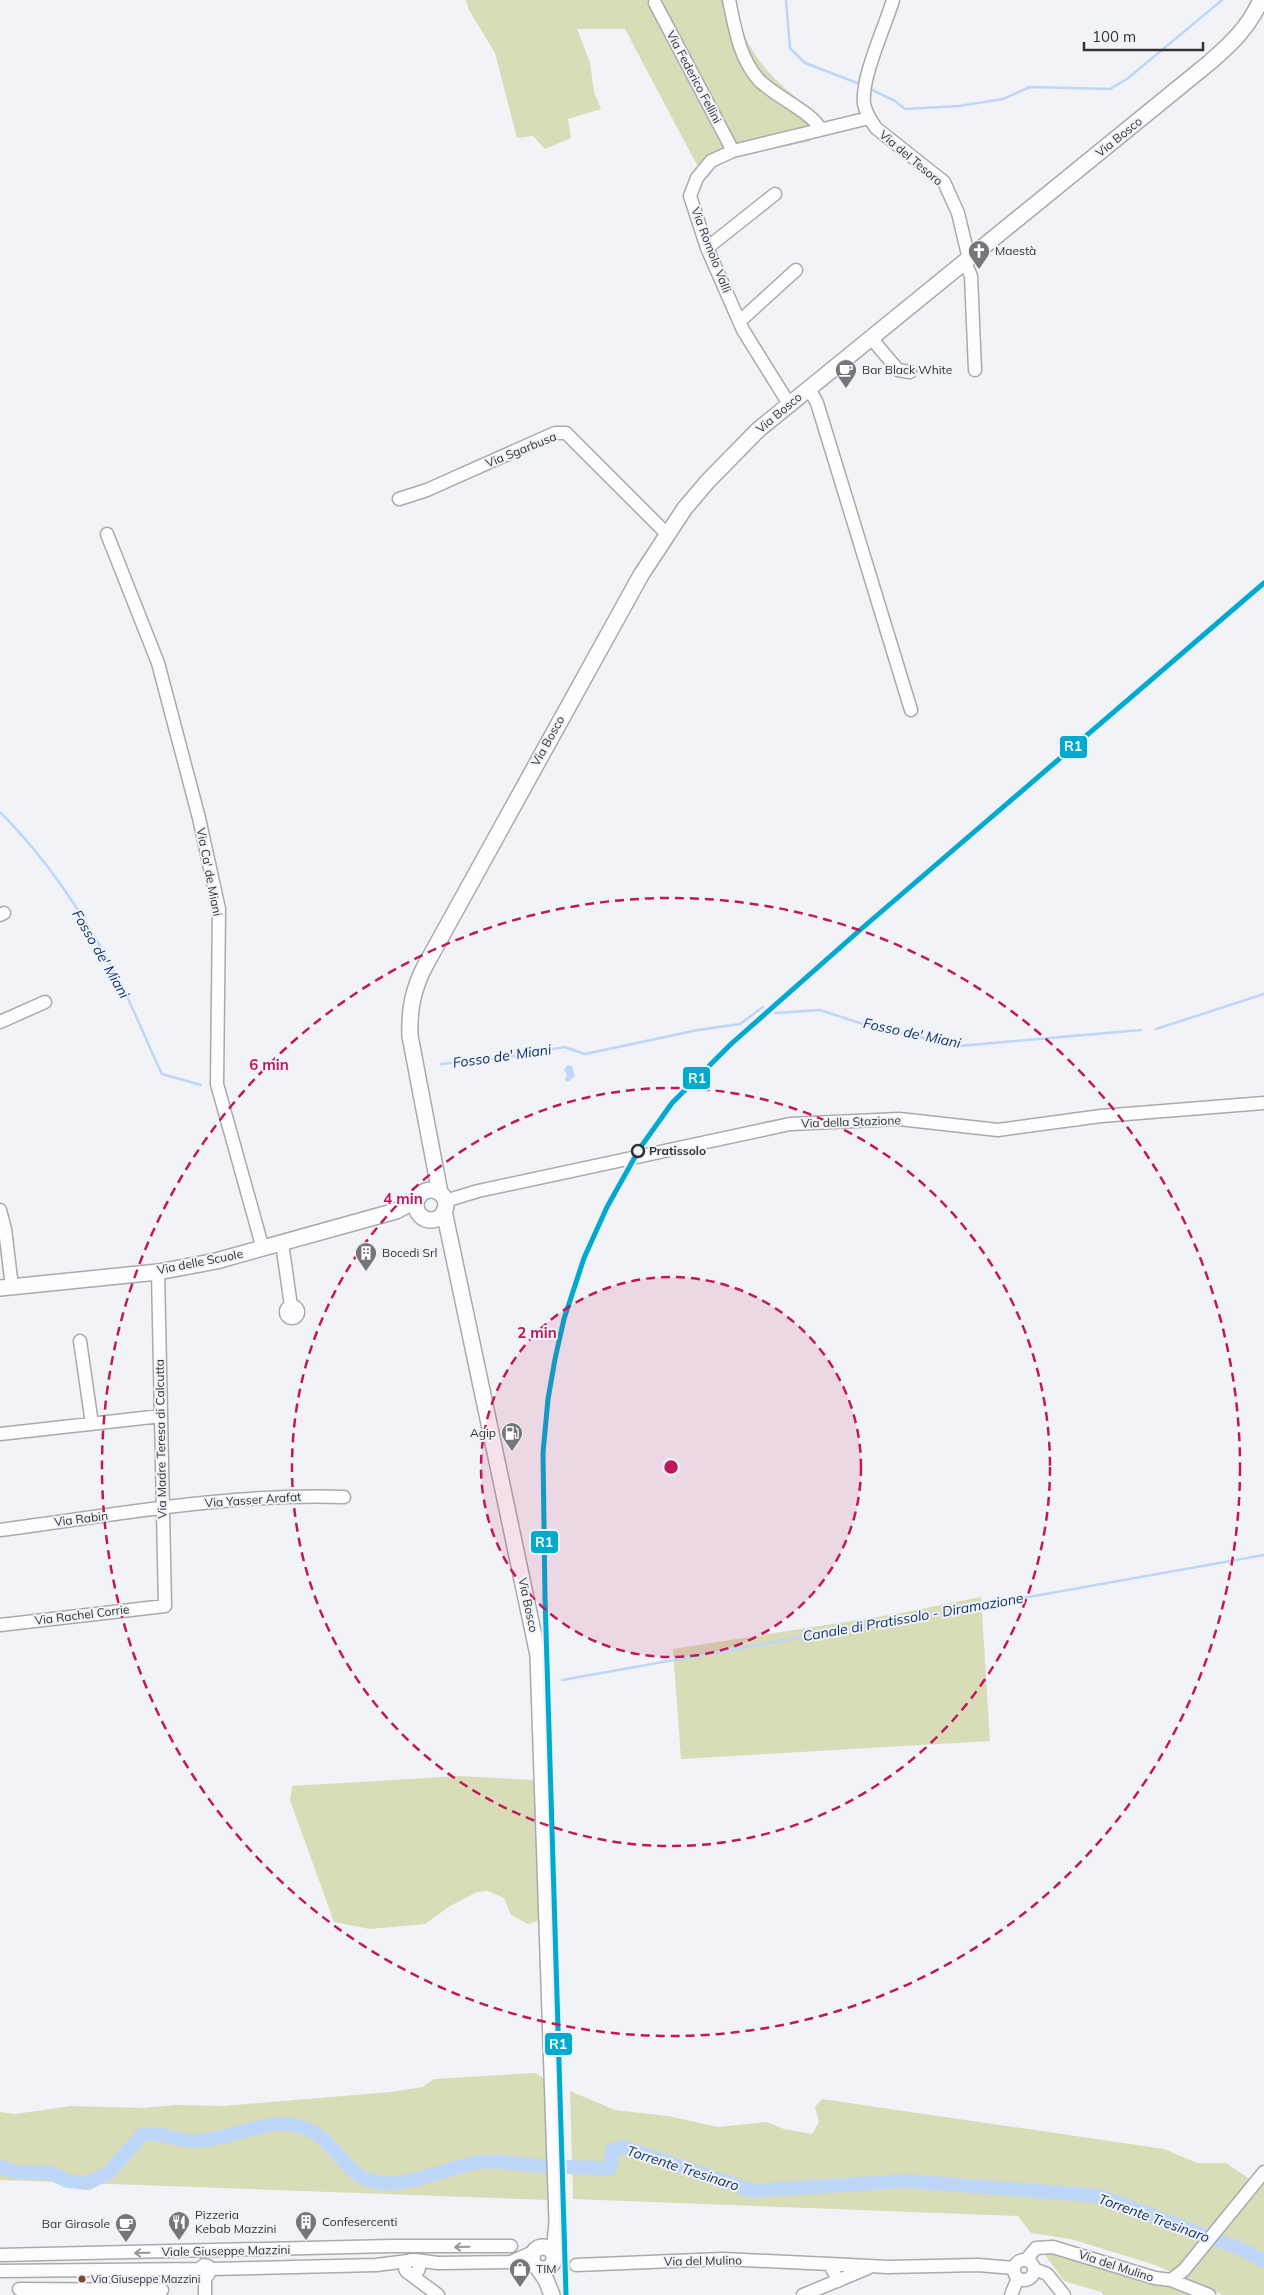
<svg xmlns="http://www.w3.org/2000/svg" width="1264" height="2295" viewBox="0 0 1264 2295" font-family="Mulish,sans-serif">
	<rect width="100%" height="100%" fill="#f2f3f7"/>
	<!-- green -->
	<path fill="#d8dcb7" d="M 466,0 L 737,0 C 738,8 738,16 740,23 C 751,59 780,87 809,107 L 811,141 L 697,165 L 625,29 L 577,29 L 590,62 L 594,92 L 601,109 L 568,119 L 571,138 L 545,149 L 533,136 L 517,138 L 495,53 L 469,10 Z
		M 981,1597 L 990,1741 L 681,1759 L 673,1649 L 896,1614 Z
		M 460,1776 L 534,1780 L 542,1919 L 528,1924 L 511,1915 L 504,1898 L 488,1891 L 477,1892 L 450,1906 L 425,1924 L 370,1929 L 334,1922 L 290,1800 L 292,1786 Z
		M 535,2073 L 547,2080 L 549,2200 L 0,2180 L 0,2112 L 15,2114 L 71,2106 L 144,2108 L 175,2105 L 224,2106 L 391,2092 L 423,2087 L 434,2079 Z
		M 570,2091 L 615,2110 L 668,2116 L 718,2127 L 767,2122 L 784,2129 L 812,2134 L 819,2122 L 815,2107 L 822,2099 L 1164,2149 L 1197,2163 L 1226,2163 L 1257,2184 L 1264,2179 L 1264,2295 L 1223,2295 L 1155,2265 L 1071,2239 L 1031,2233 L 1018,2216 L 573,2199 Z
		M 1043,2252 L 1054,2252 L 1165,2286 L 1172,2284 L 1199,2295 L 1103,2295 L 1101,2292 L 1064,2281 Z"/>
	<!-- water -->
	<path fill="#bed6f8" d="M 568,1065 L 572,1066 L 575,1076 L 568,1082 L 565,1080 L 567,1074 L 564,1070 Z"/>
	<g fill="none" stroke-linecap="round" stroke-linejoin="round">
		<!-- stream -->
		<path stroke="#bed6f8" stroke-width="2.5" d="M 786,0 L 790,48 L 805,63 L 860,84
			M 870,89 L 895,101 L 905,109 L 959,106 L 1003,99 L 1030,87 L 1110,89 L 1127,79 L 1222,0
			M 0,812 C 50,862 90,924 122,987 C 137,1015 148,1046 162,1074 L 201,1085
			M 775,1013 L 820,1010 L 863,1024 L 959,1046 L 1141,1030
			M 1156,1029 L 1264,994
			M 441,1064 L 502,1058 L 564,1047 L 585,1054 L 698,1030 L 740,1024 L 763,1007
			M 562,1680 L 1264,1555"/>
		<!-- river -->
		<path stroke="#bed6f8" stroke-width="14" d="M 0,2167 L 17,2172 L 50,2173 L 68,2181 L 88,2183 L 108,2173 L 142,2135 C 160,2131 176,2141 194,2141 C 235,2141 275,2109 315,2133 C 339,2148 349,2180 380,2183 C 413,2186 447,2167 480,2162 C 500,2160 521,2165 540,2166 C 563,2167 586,2167 609,2169 L 611,2164 L 612,2150 L 623,2147 L 752,2191 L 906,2181 L 1100,2196 L 1241,2249 L 1264,2261"/>
		<!-- minor casing -->
		<g stroke="#a9aaad" stroke-width="15">
			<path id="minor" d="M 729,0 C 735,28 739,57 758,79 C 772,95 814,113 820,129
				M 893,0 C 885,27 861,77 864,104 C 866,113 871,121 876,128 L 944,182 L 958,213 L 969,259
				M 655,3 L 733,151
				M 707,248 L 775,194
				M 965,262 L 971,276 L 975,370
				M 740,321 L 796,270
				M 871,338 L 898,370 L 910,372
				M 809,388 L 817,403 L 829,442 L 911,710
				M 789,404 L 743,330 L 707,248 L 690,196 L 697,178 L 711,161 L 733,151 L 869,118
				M 399,499 L 427,490 L 555,433 L 566,433 L 667,534
				M 107,534 L 158,663 L 199,818 L 219,909 L 217,1084 L 263,1249
				M 0,915 L 4,913
				M 0,1022 L 45,1002
				M 445,1201 L 478,1191 L 790,1124 L 899,1119 L 998,1130 L 1101,1116 L 1264,1103
				M 0,1210 L 5,1229 L 12,1287
				M 282,1243 L 291,1306
				M286 1312a6 6 0 1 1 12 0a6 6 0 1 1-12 0Z
				M 80,1341 L 92,1424
				M 0,1434 L 161,1416
				M 0,1530 C 114,1515 229,1493 344,1497
				M 0,1625 L 165,1606 L 158,1272
				M 0,2255 L 392,2246 L 511,2246
				M405 2267a7 7 0 1 1 14 0a7 7 0 1 1-14 0Z
				M1014 2270a10 10 0 1 1 20 0a10 10 0 1 1-20 0Z
				M 415,2260 L 438,2263 L 511,2262 L 535,2266
				M 1026,2260 L 1036,2248 L 1053,2247 L 1155,2278 L 1171,2280 L 1209,2295
				M 511,2262 L 533,2252
				M 576,2265 L 723,2259 L 830,2264
				M 210,2269 L 376,2265 L 408,2261
				M 1034,2269 L 1047,2274 L 1064,2295
				M 0,2271 L 199,2269 L 204,2265 L 208,2266 L 210,2271 L 208,2275 L 203,2276 L 199,2273 L 199,2269
				M 410,2274 L 438,2295
				M 205,2276 L 205,2295
				M 1171,2280 L 1184,2270 L 1264,2172
				M 838,2281 L 830,2264 L 888,2267 L 978,2265 L 1014,2268
				M 19,2289 L 162,2290
				M 803,2295 L 868,2268
				M 1011,2295 L 1018,2278"/>
		</g>
		<!-- major casing -->
		<g stroke="#a9aaad" stroke-width="18">
			<path id="major" d="M416 1205a15 15 0 1 1 30 0a15 15 0 1 1-30 0Z
				M 440,1193 L 410,1036 C 409,1010 413,989 425,966 L 641,575 L 685,508 L 708,481 L 758,430 L 1209,63 C 1232,43 1248,28 1261,0
				M 444,1211 L 538,1655 L 557,2222 L 554,2255
				M 0,1288 L 158,1272 L 216,1261 L 396,1211 L 417,1200
				M532 2258a11 11 0 1 1 22 0a11 11 0 1 1-22 0Z
				M 538,2268 L 546,2280 L 552,2295"/>
		</g>
		<!-- minor -->
		<use href="#minor" stroke="#fdfdfe" stroke-width="12"/>
		<!-- major -->
		<use href="#major" stroke="#fdfdfe" stroke-width="15"/>
		<!-- rail-1 casing -->
		<g stroke="#f0f2f9" stroke-width="9">
			<path id="rail-1" d="M 566,2295 L 545,1597 L 543,1453 L 548,1399 L 555,1359 L 564,1319 L 584,1258 L 607,1207 L 640,1148 L 672,1103 L 731,1044 L 860,930 L 1264,583"/>
		</g>
		<!-- rail-1 -->
		<use href="#rail-1" stroke="#00a9ce" stroke-width="5"/>
	</g>
	<!-- one-way arrows -->
	<defs><path id="oneway-shaft" d="M-6 0H5M1.5-3L5.5 0L1.5 3" fill="none" stroke-width="1.6" stroke-linecap="round" stroke-linejoin="round" transform="scale(1.25)"/></defs>
	<g stroke="#98989a">
		<use href="#oneway-shaft" transform="translate(462 2247) rotate(179)"/>
		<use href="#oneway-shaft" transform="translate(142 2253) rotate(179)"/>
	</g>
	<!-- distance rings -->
	<circle cx="671" cy="1467" r="190" fill="#c2185b" fill-opacity=".12"/>
	<g fill="none" stroke="#c2185b" stroke-width="2.5" stroke-dasharray="9 6">
		<circle cx="671" cy="1467" r="190"/>
		<circle cx="671" cy="1467" r="379"/>
		<circle cx="671" cy="1467" r="569"/>
	</g>
	<!-- icons -->
	<defs>
		<g id="church-pin" transform="scale(1.125)"><path d="M0 17L-7.5 6A9.5 9.5 0 1 1 7.5 6Z" fill="#757679" stroke="#f0f2f9"/><path d="M-1.2-6h2.4v3.5h3.3v2.4h-3.3V6h-2.4V-.1h-3.3v-2.4h3.3Z" fill="#fff"/></g>
		<g id="cafe-pin" transform="scale(1.125)"><path d="M0 17L-7.5 6A9.5 9.5 0 1 1 7.5 6Z" fill="#757679" stroke="#f0f2f9"/><path d="M-5.5-4.5H6V0H3Q3 3.5 0 3.5H-2.5Q-5.5 3.5-5.5 0ZM3-3.2v2h1.7v-2ZM-6 4.5H4V6H-6Z" fill="#fff"/></g>
		<g id="building-pin" transform="scale(1.125)"><path d="M0 17L-7.5 6A9.5 9.5 0 1 1 7.5 6Z" fill="#757679" stroke="#f0f2f9"/><path d="M-4-6H4V6H1V3H-1V6H-4ZM-2.5-4.3h1.7v1.8h-1.7ZM.8-4.3h1.7v1.8H.8ZM-2.5-1h1.7V.8h-1.7ZM.8-1h1.7V.8H.8Z" fill="#fff"/></g>
		<g id="fuel-pin" transform="scale(1.125)"><path d="M0 17L-7.5 6A9.5 9.5 0 1 1 7.5 6Z" fill="#757679" stroke="#f0f2f9"/><path d="M-5.5-6h7V0h2V4h1.3V-2.5L3-4.5l.8-.8L6-3V5H2.5V1h-1V6h-7ZM-4.2-4.7v3.2H.2V-4.7Z" fill="#fff"/></g>
		<g id="restaurant-pin" transform="scale(1.125)"><path d="M0 17L-7.5 6A9.5 9.5 0 1 1 7.5 6Z" fill="#757679" stroke="#f0f2f9"/><path d="M-5-6h1v4h1v-4h1v4h1v-4h1v5L-1.5 .5V6h-2V.5L-5-1ZM5-6V6H3V1.5H1.5Q1.5-4 5-6Z" fill="#fff"/></g>
		<g id="shop-pin" transform="scale(1.125)"><path d="M0 17L-7.5 6A9.5 9.5 0 1 1 7.5 6Z" fill="#757679" stroke="#f0f2f9"/><path d="M-5-2.5h2.3a2.7 3.5 0 0 1 5.4 0H5L5.5 6h-11ZM-1.5-2.5h3a1.5 2.3 0 0 0-3 0Z" fill="#fff"/></g>
	</defs>
	<g fill-rule="evenodd">
		<use href="#church-pin" x="979" y="251"/>
		<use href="#cafe-pin" x="846" y="370"/>
		<use href="#building-pin" x="366" y="1253"/>
		<use href="#fuel-pin" x="512" y="1433"/>
		<use href="#restaurant-pin" x="179" y="2222"/>
		<use href="#building-pin" x="306" y="2222"/>
		<use href="#cafe-pin" x="126" y="2224"/>
		<use href="#shop-pin" x="520" y="2269"/>
	</g>
	<!-- markers -->
	<circle fill="#f0f2f9" stroke="#323235" stroke-width="2.5" cx="638" cy="1151" r="6"/>
	<circle fill="#7a4b2a" stroke="#f0f2f9" stroke-width="2" cx="82" cy="2279" r="4.5"/>
	<g text-anchor="middle" stroke-width="4" stroke-linejoin="round" paint-order="stroke">
		<!-- bus labels -->
		<g font-size="11" fill="#323235" stroke="#f0f2f9" text-anchor="start">
			<text x="91" y="2283">Via Giuseppe Mazzini</text>
		</g>
		<!-- street labels -->
		<g font-size="12" fill="#323235" stroke="#f0f2f9">
			<text transform="translate(694 77) rotate(62)" y="4">Via Federico Fellini</text>
			<text transform="translate(1119 137) rotate(-39)" y="4">Via Bosco</text>
			<text transform="translate(911 158) rotate(40)" y="4">Via del Tesoro</text>
			<text transform="translate(711 250) rotate(69)" y="4">Via Romolo Valli</text>
			<text transform="translate(779 413) rotate(-40)" y="4">Via Bosco</text>
			<text transform="translate(521 450) rotate(-22)" y="4">Via Sgarbusa</text>
			<text transform="translate(548 741) rotate(-61)" y="4">Via Bosco</text>
			<text transform="translate(209 872) rotate(79)" y="4">Via Ca' de Miani</text>
			<text transform="translate(851 1122) rotate(-2)" y="4">Via della Stazione</text>
			<text transform="translate(200 1262) rotate(-11)" y="4">Via delle Scuole</text>
			<text transform="translate(161 1439) rotate(-91)" y="4">Via Madre Teresa di Calcutta</text>
			<text transform="translate(253 1500) rotate(-4)" y="4">Via Yasser Arafat</text>
			<text transform="translate(81 1519) rotate(-7)" y="4">Via Rabin</text>
			<text transform="translate(528 1605) rotate(78)" y="4">Via Bosco</text>
			<text transform="translate(82 1615) rotate(-7)" y="4">Via Rachel Corrie</text>
			<text transform="translate(226 2251) rotate(-1)" y="4">Viale Giuseppe Mazzini</text>
			<text transform="translate(703 2261) rotate(-1)" y="4">Via del Mulino</text>
			<text transform="translate(1116 2266) rotate(18)" y="4">Via del Mulino</text>
		</g>
		<!-- poi labels -->
		<g font-size="12" fill="#323235" stroke="#f0f2f9" text-anchor="start">
			<text x="995" y="255">Maestà</text>
			<text x="862" y="374">Bar Black White</text>
			<text x="382" y="1257">Bocedi Srl</text>
			<text x="496" y="1437" text-anchor="end">Agip</text>
			<text x="195" y="2219">Pizzeria<tspan x="195" dy="14">Kebab Mazzini</tspan></text>
			<text x="322" y="2226">Confesercenti</text>
			<text x="110" y="2228" text-anchor="end">Bar Girasole</text>
			<text x="536" y="2273">TIM</text>
		</g>
		<!-- stop labels -->
		<g font-size="12" font-weight="bold" fill="#323235" stroke="#f0f2f9" text-anchor="start">
			<text x="649" y="1155">Pratissolo</text>
		</g>
		<!-- water labels -->
		<g font-size="14" font-style="italic" fill="#0e3464" stroke="#f0f2f9">
			<text transform="translate(101 954) rotate(60)" y="5">Fosso de' Miani</text>
			<text transform="translate(912 1033) rotate(12)" y="5">Fosso de' Miani</text>
			<text transform="translate(502 1056) rotate(-8)" y="5">Fosso de' Miani</text>
			<text transform="translate(913 1617) rotate(-10)" y="5">Canale di Pratissolo - Diramazione</text>
			<text transform="translate(683 2168) rotate(18)" y="5">Torrente Tresinaro</text>
			<text transform="translate(1154 2218) rotate(20)" y="5">Torrente Tresinaro</text>
		</g>
	</g>
	<circle cx="671" cy="1467" r="8" fill="#c2185b" stroke="#f0f2f9" stroke-width="2.5"/>
	<g font-size="15" text-anchor="middle" font-weight="bold" fill="#c2185b" stroke="#f0f2f9" stroke-width="4" stroke-linejoin="round" paint-order="stroke">
		<text x="269" y="1070">6 min</text>
		<text x="403" y="1204">4 min</text>
		<text x="537" y="1338">2 min</text>
	</g>
	<g stroke="#f0f2f9" stroke-width="2">
		<rect x="1059" y="735" width="29" height="24" rx="5" fill="#00a9ce"/>
		<rect x="682" y="1066" width="29" height="24" rx="5" fill="#00a9ce"/>
		<rect x="530" y="1530" width="29" height="24" rx="5" fill="#00a9ce"/>
		<rect x="544" y="2032" width="29" height="24" rx="5" fill="#00a9ce"/>
	</g>
	<g font-size="14" text-anchor="middle" font-weight="bold" fill="#fff">
		<text x="1073" y="751">R1</text>
		<text x="697" y="1083">R1</text>
		<text x="544" y="1547">R1</text>
		<text x="558" y="2049">R1</text>
	</g>
	<!-- scale -->
	<path d="M1084 42v8h119v-8" fill="none" stroke="#323235" stroke-width="2.5"/>
	<text x="1092" y="42" font-size="15" fill="#323235" stroke="#f0f2f9" stroke-width="4" paint-order="stroke">100 m</text>
</svg>
